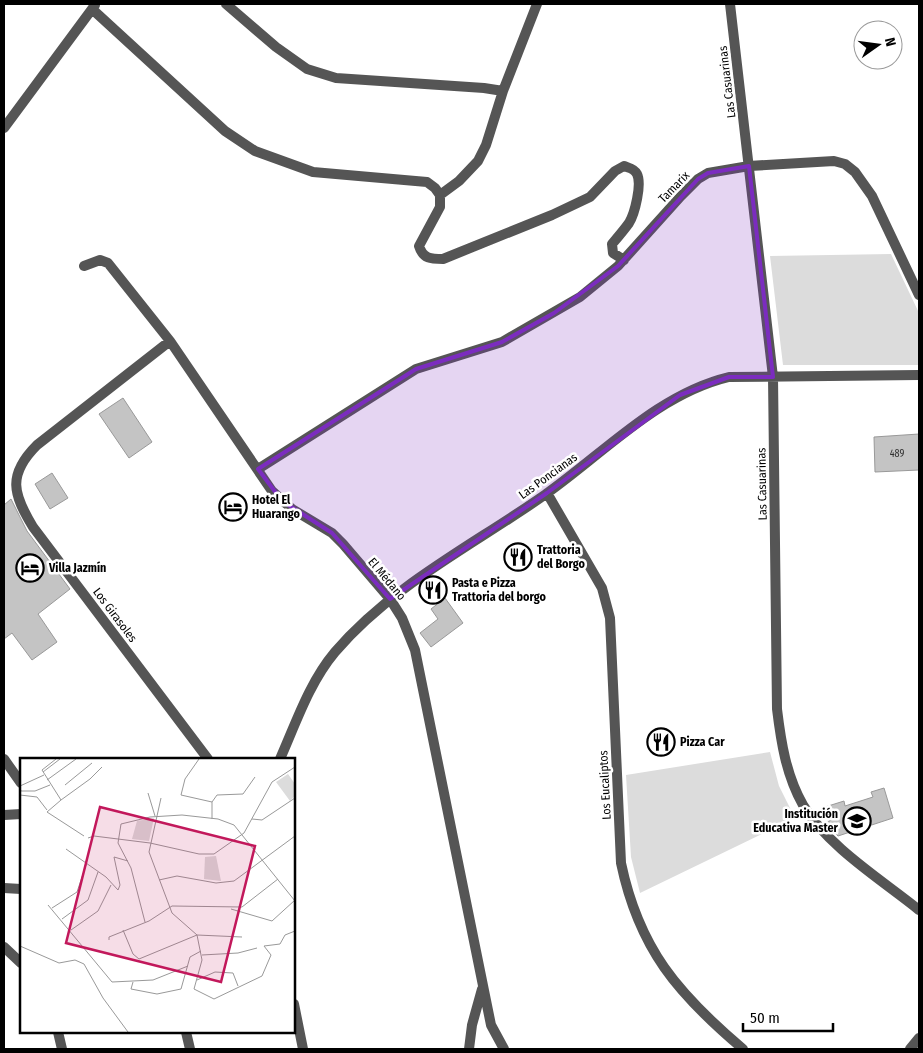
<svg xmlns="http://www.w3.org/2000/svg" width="923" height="1053" viewBox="0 0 923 1053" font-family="'Fira Sans Condensed',sans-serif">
	<rect width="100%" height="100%" fill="#fff"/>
	<!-- green -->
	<path fill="#dcdcdc" d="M 891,254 L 919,313 L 919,365 L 783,365 L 770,256 Z
		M 770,752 L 779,786 L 795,818 L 640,893 L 631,857 L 626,775 Z"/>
	<!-- building -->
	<path fill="#c4c4c4" stroke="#999" d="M 123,398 L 152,442 L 129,458 L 99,414 Z
		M 919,434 L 919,470 L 875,472 L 874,437 Z
		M 52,473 L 68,498 L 50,509 L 35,484 Z
		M 11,499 L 27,531 L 70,589 L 38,614 L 57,642 L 32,660 L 12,633 L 4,639 L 4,505 Z
		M 445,598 L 463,623 L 431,647 L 420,633 L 438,619 L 431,609 Z
		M 884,788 L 893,818 L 838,836 L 824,822 L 830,821 L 825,807 L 844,801 L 845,806 L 873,797 L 871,792 Z"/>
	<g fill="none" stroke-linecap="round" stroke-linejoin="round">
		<!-- minor -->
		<path stroke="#555" stroke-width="10" d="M 226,4 L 276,47 L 307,69 L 336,78 L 484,88 L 503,91
			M 537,4 L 503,91 L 486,145 L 478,161 L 459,181 L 440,195 L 440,207 L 419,246 C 423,259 431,259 443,259 L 552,215 L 590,197 L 615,171 L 624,166 C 629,168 634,168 637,174 C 642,184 635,213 629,223 C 624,230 618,237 612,244 L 613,253 L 624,260
			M 730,4 L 773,377 L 777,709 C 781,742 786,775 803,805 C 828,847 882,880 919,910
			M 92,9 L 225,131 L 255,151 L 313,172 L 427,182 L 435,188 L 440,195
			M 4,128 L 95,5
			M 84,266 L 100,260 L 108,263 L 170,341 L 272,491 L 292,509 L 332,533 L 343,544 L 390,599 L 402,618 L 415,650 L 491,1025 L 504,1049
			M 170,341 L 37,445 C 7,475 13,494 33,527 L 208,759
			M 258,469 L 416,369 L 502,342 L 580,297 L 618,266 L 681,196 L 698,179 L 708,173 L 749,166 L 834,161 L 845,164 L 855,172 L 872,196 L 919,295
			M 547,493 L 602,588 L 610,618 L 621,863 C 639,949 678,994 743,1049
			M 4,759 L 21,783
			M 280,759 C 296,723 309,683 335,652 C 392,585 475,544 546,494 C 604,453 658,394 729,377 L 919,375
			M 4,815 L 21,814
			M 4,888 L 21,889
			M 4,947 L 21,963
			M 294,1004 L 303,1049
			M 58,1032 L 62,1049
			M 186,1032 L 190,1049
			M 469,1049 L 472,1025 L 482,989
			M 910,1049 L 919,1038"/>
	</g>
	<!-- marked area -->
	<path fill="#7b2cbf" fill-opacity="0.2" stroke="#7b2cbf" stroke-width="4" stroke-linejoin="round" d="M 749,166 L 773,377 L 729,377 L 680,395 L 547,493 L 390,599 L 332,533 L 282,501 L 258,469 L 416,369 L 502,342 L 554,313 L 618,266 L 698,179 L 708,173 Z"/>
	<!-- icons -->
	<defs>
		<g id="hotel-ring" transform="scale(1.4375)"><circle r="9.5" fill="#fff" stroke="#000" stroke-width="1.5"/><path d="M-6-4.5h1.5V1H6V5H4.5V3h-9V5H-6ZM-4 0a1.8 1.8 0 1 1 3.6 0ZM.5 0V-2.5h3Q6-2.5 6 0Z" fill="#000"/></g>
		<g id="restaurant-ring" transform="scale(1.4375)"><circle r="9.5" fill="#fff" stroke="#000" stroke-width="1.5"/><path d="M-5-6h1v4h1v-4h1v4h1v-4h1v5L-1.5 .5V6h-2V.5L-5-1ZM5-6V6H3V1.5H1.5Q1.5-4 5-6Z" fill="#000"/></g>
		<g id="school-ring" transform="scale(1.4375)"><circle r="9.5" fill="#fff" stroke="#000" stroke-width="1.5"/><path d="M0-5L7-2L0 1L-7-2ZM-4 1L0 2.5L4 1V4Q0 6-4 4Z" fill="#000"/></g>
	</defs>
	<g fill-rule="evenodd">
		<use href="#hotel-ring" x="233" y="507"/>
		<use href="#restaurant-ring" x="518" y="557"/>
		<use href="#hotel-ring" x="30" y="568"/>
		<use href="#restaurant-ring" x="433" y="590"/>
		<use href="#restaurant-ring" x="661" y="742"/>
		<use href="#school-ring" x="857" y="821"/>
	</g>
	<g text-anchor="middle" stroke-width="5" stroke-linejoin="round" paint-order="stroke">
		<!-- number labels -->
		<g font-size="10" fill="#313131">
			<text x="897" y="457">489</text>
		</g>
		<!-- street labels -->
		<g font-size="12" fill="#000" stroke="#fff">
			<text transform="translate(727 82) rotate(-97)" y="4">Las Casuarinas</text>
			<text transform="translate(674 187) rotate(-46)" y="4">Tamarix</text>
			<text transform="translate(548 476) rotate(-36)" y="4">Las Poncianas</text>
			<text transform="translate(762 484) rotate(-91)" y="4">Las Casuarinas</text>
			<text transform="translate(387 579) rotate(50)" y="4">El Médano</text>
			<text transform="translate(115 615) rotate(53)" y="4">Los Girasoles</text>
			<text transform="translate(605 785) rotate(-93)" y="4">Los Eucaliptos</text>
		</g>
		<!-- poi labels -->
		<g font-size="12" font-weight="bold" fill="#000" stroke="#fff" text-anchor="start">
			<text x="252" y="504">Hotel El<tspan x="252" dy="14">Huarango</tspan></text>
			<text x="537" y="554">Trattoria<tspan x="537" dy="14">del Borgo</tspan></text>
			<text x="49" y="572">Villa Jazmín</text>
			<text x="452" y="587">Pasta e Pizza<tspan x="452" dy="14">Trattoria del borgo</tspan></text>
			<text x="680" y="746">Pizza Car</text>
			<text x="838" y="818" text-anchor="end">Institución<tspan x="838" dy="14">Educativa Master</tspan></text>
		</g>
	</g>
	<!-- overview -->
	<g transform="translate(20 758)">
		<rect width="275" height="275" fill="#fff"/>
		<path d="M 268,16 L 275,26 L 275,38 L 270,43 L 256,24 ZM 134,60 L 129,83 L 112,81 L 117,63 ZM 196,98 L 201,123 L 184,121 L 185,99 Z" fill="#dcdcdc"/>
		<path fill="none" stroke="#999" stroke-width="1" d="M 36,1 L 22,12 L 41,42 L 70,21 L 82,9M 179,1 L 165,21 L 161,37 L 192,44M 23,14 L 40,1M 27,22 L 56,1M 45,27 L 72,5M 0,28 L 24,17M 0,30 L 1,33 L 15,33 L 30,27M 128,35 L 135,58M 0,37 L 17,39 L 27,52M 141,40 L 129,94 L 152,155 L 177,177 L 222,179M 41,42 L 27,54 L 64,78M 192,61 L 192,44 L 197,37 L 223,36 L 235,19M 232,61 L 242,62 L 275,40M 68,80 L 74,78 L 130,85 L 179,96 L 194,96 L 224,75 L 252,24 L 275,9M 46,91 L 86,119 L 98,132 L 100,127 L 94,99 L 108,103M 139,122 L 157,118 L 196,125 L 214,123 L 275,78M 28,147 L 92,224 L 133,222 L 168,208M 32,150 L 57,134 L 66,107M 211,151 L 252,163 L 275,142M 42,161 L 68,142 L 78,114M 125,164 L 111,110 L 98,85 L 101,66 L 130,59 L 162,57 L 198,61 L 214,67 L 275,143M 51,172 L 78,153 L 91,127M 103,172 L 113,196 L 119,201 L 177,177 L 182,202 L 174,231 L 194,241 L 242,218 L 251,197 L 244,188 L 260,186 L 265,177 L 275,173M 89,182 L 89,179 L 129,163 L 152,148 L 222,149 L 258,121M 0,188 L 39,205 L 55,202 L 64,206 L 83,240 L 108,274M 182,197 L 218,195 L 237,190M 177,222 L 195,214 L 213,215 L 218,228M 113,224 L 111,231 L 137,236 L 161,231 L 170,199 L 181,193"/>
		<path fill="#c2185b" fill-opacity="0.15" stroke="#c2185b" stroke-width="2.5" d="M 80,49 L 235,88 L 201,224 L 46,185 Z"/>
		<rect width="275" height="275" fill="none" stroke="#000" stroke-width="2.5"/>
	</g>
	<!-- border -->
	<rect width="923" height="1053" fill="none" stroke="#000000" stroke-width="10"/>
	<!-- north arrow -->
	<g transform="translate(878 45) rotate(76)"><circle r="24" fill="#ffffff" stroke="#999999"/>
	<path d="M0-4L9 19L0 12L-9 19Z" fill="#000000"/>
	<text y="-8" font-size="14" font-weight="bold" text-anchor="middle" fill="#000000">N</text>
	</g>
	<!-- scale -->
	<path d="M743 1023v8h90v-8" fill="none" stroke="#000000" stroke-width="2.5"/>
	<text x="750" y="1023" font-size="15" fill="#000000" stroke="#ffffff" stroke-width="4" paint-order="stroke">50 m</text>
</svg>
